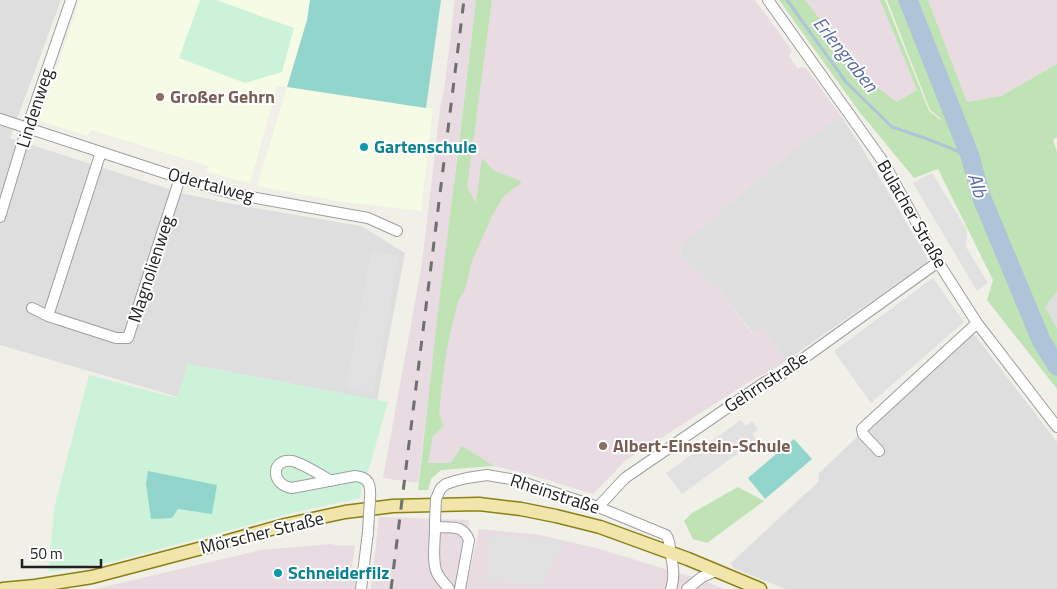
<svg xmlns="http://www.w3.org/2000/svg" width="1057" height="589" viewBox="0 0 1057 589" font-family="'Titillium Web',sans-serif">
	<rect width="100%" height="100%" fill="#f0efe8"/>
	<!-- residential -->
	<path fill="#dedede" d="M 0,0 L 61,0 L 10,138 L 181,193 L 227,203 L 361,226 L 405,253 L 377,400 L 188,364 L 178,397 L 0,345 Z
		M 841,116 L 862,148 L 928,259 L 927,262 L 786,361 L 762,327 L 753,333 L 722,294 L 680,255 L 682,244 L 804,141 Z
		M 1057,291 L 1057,328 L 1045,307 Z
		M 974,334 L 1057,442 L 1057,589 L 786,589 L 733,568 L 731,563 L 818,482 L 819,473 L 871,424 L 968,336 Z"/>
	<!-- industrial -->
	<path fill="#e8dbe2" d="M 455,0 L 476,0 L 418,483 L 383,478 L 422,264 L 441,102 L 444,90 Z
		M 492,0 L 755,0 L 792,50 L 789,56 L 798,69 L 801,67 L 806,68 L 841,116 L 804,141 L 682,244 L 680,255 L 722,294 L 752,333 L 762,327 L 786,361 L 767,373 L 757,377 L 626,460 L 593,494 L 528,474 L 485,464 L 426,466 L 466,187 Z
		M 805,0 L 880,0 L 917,90 L 897,102 L 870,82 Z
		M 928,0 L 1057,0 L 1057,64 L 1001,96 L 967,102 Z
		M 379,517 L 469,520 L 462,589 L 371,589 Z
		M 479,529 L 540,535 L 596,548 L 702,580 L 724,589 L 466,589 Z
		M 330,544 L 343,546 L 344,545 L 355,546 L 352,566 L 357,573 L 355,589 L 95,589 L 261,550 Z"/>
	<!-- education -->
	<path fill="#f6fbe6" d="M 80,0 L 441,0 L 426,107 L 433,109 L 421,211 L 337,201 L 257,186 L 287,87 L 277,86 L 250,183 L 206,172 L 208,166 L 91,130 L 88,136 L 43,122 L 40,117 Z"/>
	<!-- grass -->
	<path fill="#c0e3b5" d="M 476,0 L 492,0 L 467,187 L 476,203 L 482,158 L 494,171 L 511,177 L 522,182 L 503,197 L 492,216 L 472,261 L 465,290 L 458,301 L 448,343 L 443,375 L 439,413 L 444,426 L 433,436 L 428,463 L 451,463 L 462,446 L 494,466 L 441,470 L 431,479 L 428,490 L 418,490 L 439,303 L 458,152 Z
		M 779,0 L 805,0 L 870,82 L 897,102 L 917,90 L 880,0 L 885,0 L 929,111 L 941,120 L 940,118 L 930,110 L 887,0 L 928,0 L 967,102 L 1001,96 L 1057,64 L 1057,137 L 1053,140 L 1057,152 L 1057,291 L 1045,307 L 1057,328 L 1057,389 L 987,300 L 993,280 L 938,169 L 914,178 L 858,110 Z
		M 738,487 L 764,501 L 707,543 L 693,539 L 684,521 L 692,513 Z"/>
	<!-- park -->
	<path fill="#ccf3d9" d="M 200,0 L 216,0 L 294,28 L 282,72 L 245,83 L 179,58 Z
		M 188,364 L 388,402 L 368,472 L 362,484 L 360,498 L 296,512 L 116,561 L 48,572 L 55,504 L 89,375 L 177,398 Z"/>
	<!-- pitch -->
	<path fill="#91d5cc" d="M 310,0 L 441,0 L 426,108 L 287,87 L 307,20 Z
		M 794,439 L 812,459 L 765,499 L 748,478 Z
		M 148,471 L 217,485 L 212,514 L 178,509 L 172,518 L 151,519 L 146,484 Z"/>
	<!-- parking -->
	<path fill="#e1e1e1" d="M 932,173 L 967,230 L 966,247 L 988,283 L 977,291 L 913,183 Z
		M 371,251 L 399,256 L 373,393 L 346,387 Z
		M 933,278 L 964,322 L 871,403 L 834,351 Z
		M 741,420 L 746,426 L 752,421 L 758,429 L 752,434 L 757,440 L 682,494 L 666,473 Z
		M 490,535 L 547,538 L 565,542 L 541,586 L 486,581 Z"/>
	<g fill="none" stroke-linecap="round" stroke-linejoin="round">
		<!-- stream -->
		<path stroke="#afc4d8" stroke-width="3" d="M 787,0 L 846,82 L 892,127 L 925,138 L 970,156"/>
		<!-- river -->
		<path stroke="#afc4d8" stroke-width="19" d="M 908,0 L 970,156 L 981,196 L 1041,340 L 1057,366"/>
		<!-- minor casing -->
		<g stroke="#9e9e9e" stroke-width="12">
			<path id="minor" d="M 768,0 L 884,163 L 938,262 L 977,323 L 1057,427
				M 0,119 L 180,178 L 234,194 L 368,218 L 397,231
				M 0,217 L 27,128 L 71,0
				M 32,308 L 48,316 L 116,338 L 128,338 L 180,178
				M 48,316 L 101,152
				M 879,451 L 863,434 L 862,429 L 977,323
				M 331,481 C 321,475 302,463 292,461 C 271,458 270,485 292,488 L 355,476 C 369,477 371,485 370,498
				M 439,492 L 441,488 L 446,484 L 455,481 L 467,478 L 487,475 L 516,480 L 598,507 L 666,535 C 671,542 669,548 671,555 C 673,567 675,577 671,589
				M 598,507 L 625,478 L 765,382 L 779,376 L 938,262
				M 435,522 C 436,536 431,560 437,573 C 440,579 445,584 449,589
				M 436,527 C 451,528 463,524 469,540 L 460,589
				M 361,589 L 368,532
				M 687,589 L 702,577 L 716,571"/>
		</g>
		<!-- major casing -->
		<g stroke="#8a8113" stroke-width="15">
			<path id="major" d="M 3,589 L 35,586 L 92,577 L 221,543 L 285,525 L 345,512 L 393,506 L 479,504 L 521,509 L 556,516 L 600,527 L 688,559 L 760,589"/>
		</g>
		<!-- minor -->
		<use href="#minor" stroke="#fff" stroke-width="10"/>
		<!-- major -->
		<use href="#major" stroke="#f1e5ac" stroke-width="12"/>
		<!-- rail -->
		<path stroke="#6f6f6f" stroke-width="3" stroke-dasharray="10 10" stroke-linecap="butt" d="M 391,589 L 464,0"/>
		<!-- minor-bridge casing -->
		<g stroke="#9e9e9e" stroke-width="12" stroke-linecap="butt">
			<path id="minor-bridge" d="M 435,521 L 436,499 L 439,492
				M 368,532 L 370,498"/>
		</g>
		<!-- minor-bridge -->
		<use href="#minor-bridge" stroke="#fff" stroke-width="10"/>
	</g>
	<!-- markers -->
	<g fill="#8d6e63" stroke="#fff" stroke-width="2">
		<circle cx="160" cy="97" r="5"/>
		<circle cx="603" cy="446" r="5"/>
	</g>
	<g fill="#0f9aa8" stroke="#fff" stroke-width="2">
		<circle cx="364" cy="147" r="5"/>
		<circle cx="278" cy="573" r="5"/>
	</g>
	<g text-anchor="middle" stroke-width="4" stroke-linejoin="round" paint-order="stroke">
		<!-- education labels -->
		<g font-size="18" font-weight="bold" fill="#785e54" stroke="#fff" text-anchor="start">
			<text x="170" y="103">Großer Gehrn</text>
			<text x="613" y="452">Albert-Einstein-Schule</text>
		</g>
		<!-- street labels -->
		<g font-size="18" fill="#212121" stroke="#fff">
			<text transform="translate(35 108) rotate(-72)" y="6">Lindenweg</text>
			<text transform="translate(211 185) rotate(15)" y="6">Odertalweg</text>
			<text transform="translate(912 214) rotate(60)" y="6">Bulacher Straße</text>
			<text transform="translate(151 269) rotate(-72)" y="6">Magnolienweg</text>
			<text transform="translate(766 382) rotate(-33)" y="6">Gehrnstraße</text>
			<text transform="translate(555 494) rotate(18)" y="6">Rheinstraße</text>
			<text transform="translate(262 533) rotate(-14)" y="6">Mörscher Straße</text>
		</g>
		<!-- culture labels -->
		<g font-size="18" font-weight="bold" fill="#0d838f" stroke="#fff" text-anchor="start">
			<text x="374" y="153">Gartenschule</text>
			<text x="288" y="579">Schneiderfilz</text>
		</g>
		<!-- water labels -->
		<g font-size="19" font-style="italic" fill="#586ba5" stroke="#fff">
			<text transform="translate(846 54) rotate(51)" y="7">Erlengraben</text>
			<text transform="translate(978 185) rotate(73)" y="7">Alb</text>
		</g>
	</g>
	<!-- scale -->
	<path d="M22 559v8h79v-8" fill="none" stroke="#212121" stroke-width="2.5"/>
	<text x="30" y="559" font-size="15" fill="#212121" stroke="#ffffff" stroke-width="4" paint-order="stroke">50 m</text>
</svg>
